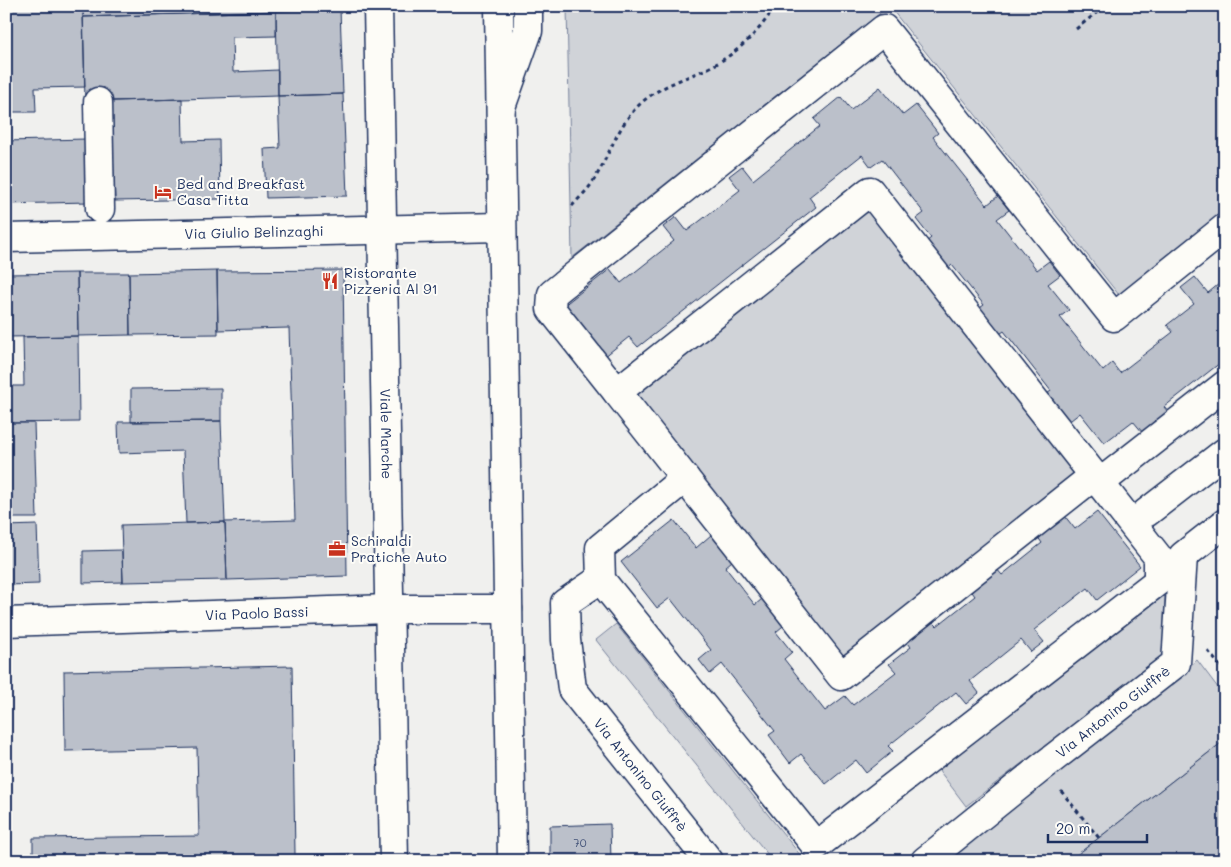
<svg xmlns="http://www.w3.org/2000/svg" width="1231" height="867" viewBox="0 0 1231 867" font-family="Mali,sans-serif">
	<rect width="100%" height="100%" fill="#f0f0ee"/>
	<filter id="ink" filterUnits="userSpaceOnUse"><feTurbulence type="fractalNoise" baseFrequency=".02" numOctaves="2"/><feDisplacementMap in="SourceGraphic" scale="10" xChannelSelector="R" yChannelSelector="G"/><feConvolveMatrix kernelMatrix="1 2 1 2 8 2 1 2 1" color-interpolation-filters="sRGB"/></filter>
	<g filter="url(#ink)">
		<!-- green -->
		<path fill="#d0d3d8" stroke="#76819b" d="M 567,6 L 889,6 L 572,258 Z
			M 889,6 L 1225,6 L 1225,211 L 1119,295 Z
			M 868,208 L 1077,473 L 843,658 L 635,394 Z
			M 1165,595 L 1163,655 L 966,806 L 938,769 Z
			M 616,624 L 805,861 L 773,861 L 596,640 Z
			M 1197,660 L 1225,697 L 1225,740 L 1069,861 L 941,861 Z"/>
		<!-- building -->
		<path fill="#bbc0ca" stroke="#1b2f5e" d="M 6,6 L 83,6 L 85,87 L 35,88 L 36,112 L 6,112 Z
			M 83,6 L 340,6 L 340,9 L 83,17 Z
			M 340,9 L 343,94 L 278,96 L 276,11 Z
			M 276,11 L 276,36 L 232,37 L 233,72 L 278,70 L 278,96 L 85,102 L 83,17 Z
			M 880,87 L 903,115 L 916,105 L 938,133 L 933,137 L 987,205 L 998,196 L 1009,210 L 997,219 L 1037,270 L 1049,261 L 1060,275 L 1048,284 L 1069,310 L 1060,317 L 1103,371 L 1112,363 L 1120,373 L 1173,332 L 1167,325 L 1194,304 L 1181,288 L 1195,277 L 1208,293 L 1225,279 L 1225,359 L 1164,407 L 1169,413 L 1143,433 L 1133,421 L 1104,443 L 1080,413 L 1066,424 L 1044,396 L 1051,391 L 1004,331 L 997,336 L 977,310 L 984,305 L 952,265 L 946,270 L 925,243 L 931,238 L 916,219 L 924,213 L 882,159 L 871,167 L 862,155 L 809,197 L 816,207 L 638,347 L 629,337 L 604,357 L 563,306 L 610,269 L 621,283 L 674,241 L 663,227 L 676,217 L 687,231 L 740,190 L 729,176 L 742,166 L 753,180 L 820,126 L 814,119 L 841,97 L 851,110 Z
			M 343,94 L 347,196 L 266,198 L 264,149 L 280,148 L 278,96 Z
			M 182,99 L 183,141 L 219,140 L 220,199 L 115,201 L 111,101 Z
			M 86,139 L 88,202 L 6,204 L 6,141 Z
			M 343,270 L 347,576 L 227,580 L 225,522 L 295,520 L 289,328 L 218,330 L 217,271 Z
			M 217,271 L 218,334 L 130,335 L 129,273 Z
			M 77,273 L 129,273 L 130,335 L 78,336 Z
			M 77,273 L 78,336 L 6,337 L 6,274 Z
			M 78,336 L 79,422 L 6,423 L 6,386 L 24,386 L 23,337 Z
			M 221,388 L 221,421 L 131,422 L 131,389 Z
			M 221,421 L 225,522 L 186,523 L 183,451 L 119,453 L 118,422 Z
			M 6,423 L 34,423 L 37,518 L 6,518 Z
			M 1097,512 L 1140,566 L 1097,600 L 1088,588 L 1034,630 L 1044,642 L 1031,652 L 1021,640 L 970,681 L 979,693 L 966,704 L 956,692 L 888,746 L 893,751 L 866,773 L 856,760 L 826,784 L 801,754 L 790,763 L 769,735 L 775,731 L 722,664 L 710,674 L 699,660 L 711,650 L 670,598 L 657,608 L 621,562 L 674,520 L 696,548 L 711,535 L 732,561 L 725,567 L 755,605 L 762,599 L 783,626 L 776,632 L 792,652 L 784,659 L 825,711 L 845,696 L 853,705 L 896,672 L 889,664 L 911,647 L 906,640 L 931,620 L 937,626 L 975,596 L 970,589 L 996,568 L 1002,575 L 1042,543 L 1037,536 L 1064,515 L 1075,529 Z
			M 225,522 L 227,580 L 123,582 L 121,525 Z
			M 37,525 L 39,584 L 6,585 L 6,526 Z
			M 122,550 L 123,582 L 83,583 L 83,551 Z
			M 292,666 L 295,855 L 350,854 L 350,861 L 33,861 L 33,838 L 199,836 L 197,748 L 65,751 L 64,671 Z
			M 1225,740 L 1225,852 L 1214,861 L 1069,861 Z
			M 610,824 L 611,861 L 550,861 L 550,826 Z"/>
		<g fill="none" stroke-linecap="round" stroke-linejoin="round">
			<!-- minor casing -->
			<g stroke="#1b2f5e" stroke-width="31">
				<g id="minor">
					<path d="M 98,102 L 100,209"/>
					<path d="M 501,107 L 528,31 L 528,6"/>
					<path id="s1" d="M 6,238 L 501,227"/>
					<path d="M 617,392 L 551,309 L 552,294 L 884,29 L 1114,317 L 1225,228"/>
					<path d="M 1095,475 L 841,676 L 617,392 L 870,191 L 1158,557 L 1158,576"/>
					<path d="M 685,478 L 600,548 L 601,580 L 816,846 L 1157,582 L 1158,576 L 1166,576"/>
					<path d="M 1101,482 L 1225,385"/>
					<path d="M 1146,513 L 1225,452"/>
					<path id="s2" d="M 601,580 L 596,582 L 565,603 L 566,640 L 572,689 L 709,861"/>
					<path id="s3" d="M 6,622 L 389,609 L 508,609"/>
					<path id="s4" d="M 925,861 L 1042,767 L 1176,663 L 1183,556 L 1225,523"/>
				</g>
			</g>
			<!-- major casing -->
			<g stroke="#1b2f5e" stroke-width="31">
				<g id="major">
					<path id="s5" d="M 378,6 L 394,861"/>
					<path d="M 499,6 L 512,861"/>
				</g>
			</g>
			<!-- path -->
			<path stroke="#1b2f5e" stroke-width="3" stroke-dasharray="4 4" stroke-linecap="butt" d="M 1076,29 L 1105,6
				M 572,206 C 578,199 587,191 592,183 C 608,159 616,129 636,108 C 654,89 676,82 699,72 C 730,60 758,35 775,6
				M 1208,651 L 1225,672
				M 1061,791 L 1099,838"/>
			<!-- minor -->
			<use href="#minor" stroke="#fdfcf7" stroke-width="28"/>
			<!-- major -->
			<use href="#major" stroke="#fdfcf7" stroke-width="28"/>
		</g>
	</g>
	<!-- icons -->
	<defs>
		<g id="hotel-bare" transform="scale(1.35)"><path d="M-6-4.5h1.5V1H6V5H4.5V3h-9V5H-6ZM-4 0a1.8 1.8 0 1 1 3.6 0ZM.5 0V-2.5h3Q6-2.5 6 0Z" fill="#c8321e" stroke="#fdfcf7" stroke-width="2.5" paint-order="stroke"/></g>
		<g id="restaurant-bare" transform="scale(1.35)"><path d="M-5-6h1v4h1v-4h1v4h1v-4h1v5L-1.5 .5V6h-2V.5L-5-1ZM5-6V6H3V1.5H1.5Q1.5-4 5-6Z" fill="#c8321e" stroke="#fdfcf7" stroke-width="2.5" paint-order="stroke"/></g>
		<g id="office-bare" transform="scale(1.35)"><path d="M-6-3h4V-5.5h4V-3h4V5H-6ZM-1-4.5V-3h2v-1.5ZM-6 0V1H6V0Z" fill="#c8321e" stroke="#fdfcf7" stroke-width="2.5" paint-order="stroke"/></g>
	</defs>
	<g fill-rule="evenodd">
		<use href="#hotel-bare" x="163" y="192"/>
		<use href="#restaurant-bare" x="330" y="281"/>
		<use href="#office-bare" x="337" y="549"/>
	</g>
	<g text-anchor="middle" stroke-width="4" stroke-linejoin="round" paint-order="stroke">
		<!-- number labels -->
		<g font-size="11" fill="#435379">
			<text x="580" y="847">70</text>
		</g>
		<!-- poi labels -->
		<g font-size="14" fill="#1b2f5e" stroke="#fdfcf7" text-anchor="start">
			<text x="177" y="189">Bed and Breakfast<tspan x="177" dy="16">Casa Titta</tspan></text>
			<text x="344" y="278">Ristorante<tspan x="344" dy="16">Pizzeria Al 91</tspan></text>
			<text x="351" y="546">Schiraldi<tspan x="351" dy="16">Pratiche Auto</tspan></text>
		</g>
		<!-- street labels -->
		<g font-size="14" fill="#1b2f5e" stroke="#fdfcf7">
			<text dy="5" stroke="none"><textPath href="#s1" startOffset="248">Via Giulio Belinzaghi</textPath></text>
			<text dy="5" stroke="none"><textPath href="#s5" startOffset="428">Viale Marche</textPath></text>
			<text dy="5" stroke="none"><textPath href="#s3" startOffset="251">Via Paolo Bassi</textPath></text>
			<text dy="5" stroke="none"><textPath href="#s4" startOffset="240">Via Antonino Giuffrè</textPath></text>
			<text dy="5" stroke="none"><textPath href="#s2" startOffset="239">Via Antonino Giuffrè</textPath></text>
		</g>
	</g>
	<!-- margin -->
	<rect width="1231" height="867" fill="none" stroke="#fdfcf7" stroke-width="25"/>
	<rect x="12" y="12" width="1206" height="842" fill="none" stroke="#1b2f5e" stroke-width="2" filter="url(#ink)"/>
	<!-- scale -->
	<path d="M1048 834v8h99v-8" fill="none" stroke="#1b2f5e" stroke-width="2.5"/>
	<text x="1056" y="834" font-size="15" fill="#1b2f5e" stroke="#fdfcf7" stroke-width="4" paint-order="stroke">20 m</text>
</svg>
